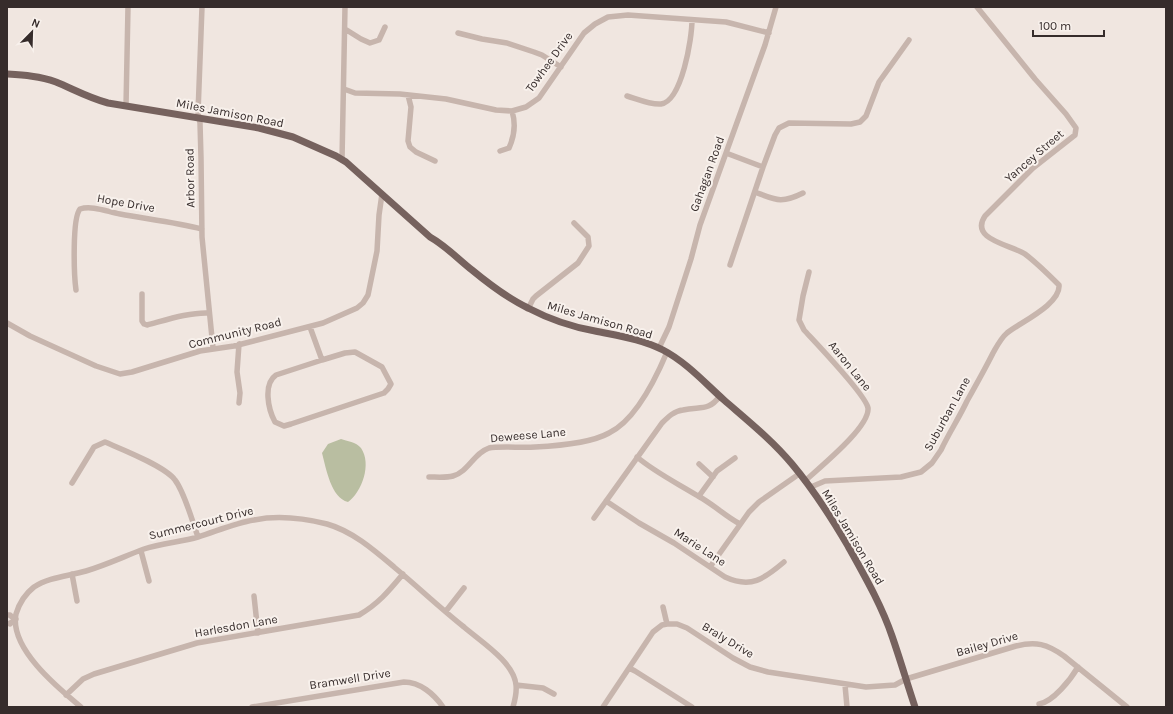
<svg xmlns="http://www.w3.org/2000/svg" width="1173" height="714" viewBox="0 0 1173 714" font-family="Karla,sans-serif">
	<rect width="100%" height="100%" fill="#f0e6e0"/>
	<!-- green -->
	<path fill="#b9bea1" d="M 341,439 C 347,441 356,442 361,448 C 372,464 362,492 348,502 C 331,498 326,468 322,453 L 328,444 Z"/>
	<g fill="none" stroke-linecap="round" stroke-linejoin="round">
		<!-- minor -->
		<path stroke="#c7b5ad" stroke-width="5.5" d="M 202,7 L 198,113 L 200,123 L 201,158 L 202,237 L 213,348
			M 345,29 L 361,39 L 370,43 L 379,40 L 385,27
			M 458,33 L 482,39 L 507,43 L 534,52 L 542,55 L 561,67
			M 344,89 L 355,93 L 400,94 L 446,99 L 496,110 L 512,111 L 526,107 L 539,98 L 584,33 L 595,24 L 608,17 L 628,15 L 726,22 L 769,33
			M 408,95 L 411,107 L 408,141 L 410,147 L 416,152 L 435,161
			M 627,96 C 637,99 651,105 661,104 C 682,101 692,38 692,20
			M 126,106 L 128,7
			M 500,151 L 509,148 C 515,135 516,124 512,111
			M 726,153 L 763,167
			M 342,160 L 345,7
			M 755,192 C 776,200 781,204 803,193
			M 730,265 L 763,167 L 775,135 L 779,128 L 789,123 L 851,124 L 860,122 L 866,116 L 879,82 L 909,40
			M 76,290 C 74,276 72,218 80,209 C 92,205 108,212 120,214 C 147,219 175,222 202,229
			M 142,294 L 142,321 L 144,324 L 147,325 C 166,320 190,312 209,313
			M 528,309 L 533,299 L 536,296 L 578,263 L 589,246 L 588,237 L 574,223
			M 7,323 L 30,336 L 96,366 L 120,374 L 132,372 L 200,351 L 234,346 L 323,323 L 357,308 L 363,303 L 368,295 L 377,251 L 379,215 L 382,194
			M 310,327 L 322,360 L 345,353 L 355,352 L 382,367 L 391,384 L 388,389 L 384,393 L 291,424 L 284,426 L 275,422 C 268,409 263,384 276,375 L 322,360
			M 659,348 L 669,327 L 691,259 L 700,225 L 765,45 L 776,7
			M 239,403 L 240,393 L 237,372 L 239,344
			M 637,457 C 656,473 677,483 698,496 C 713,504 725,516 740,524
			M 699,464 L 713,477
			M 429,477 C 436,477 446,478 453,476 C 468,472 474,453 489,448 C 499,446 523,448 535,447 C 556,446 591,443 609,433 C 636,420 656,378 667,352
			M 805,481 C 820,467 870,427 868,408 C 866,395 815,342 804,330 L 799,320 L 803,296 L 809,272
			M 72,483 L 94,447 L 105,442 C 121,449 165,466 175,480 C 185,493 192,521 198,537
			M 811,487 L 825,481 L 901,477 L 921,472 L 932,463 L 941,450 C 949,433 959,418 967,401 C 976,385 985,369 993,353 C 997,346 1001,338 1007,333 C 1021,322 1061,304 1059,285 C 1048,274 1037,263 1025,254 C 1012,245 969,240 985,216 L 1033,168 L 1075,135 L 1076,128 L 1066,114 L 1035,79 L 977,7
			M 699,496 L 717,471 L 735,458
			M 606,501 L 639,523 L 674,543 L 725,577 C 751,589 764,579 784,562
			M 594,518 L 662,423 C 668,417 674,411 683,410 C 700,406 708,412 720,396
			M 141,551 L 149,581
			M 710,567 L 749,512 L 759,502 L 799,474
			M 72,574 L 77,601
			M 254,596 L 258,633
			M 663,607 L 667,624
			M 446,611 L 464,588
			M 7,615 L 10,615 L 14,619 L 16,619
			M 7,623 L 10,624 L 14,619
			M 629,668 L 635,671 L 692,707
			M 516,685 L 543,688 L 554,694
			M 845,685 L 847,707
			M 66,695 L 83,679 L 94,674 L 197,643 L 359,615 C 378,604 388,592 403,574
			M 1039,704 C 1053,702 1071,679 1078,667
			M 81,707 C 58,688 9,648 16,614 C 19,604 25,594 34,587 C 49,577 69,576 86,571 C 106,565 125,556 144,549 C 162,543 181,542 198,537 C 217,531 235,523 254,520 C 278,515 303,518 327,524 C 352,531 374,550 394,567 C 418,587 440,608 464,627 C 480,641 514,662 516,685 C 517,693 515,700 513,707
			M 252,707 L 404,682 C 420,682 434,694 443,707
			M 603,707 L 653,632 L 662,625 L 667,624 L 677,624 L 687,628 L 733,658 L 750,667 L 768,672 L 866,687 L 895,685 L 906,679 L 1016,646 C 1036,641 1047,644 1064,656 L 1127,707"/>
		<!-- major -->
		<path stroke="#76625e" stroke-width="7" d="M 7,74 C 23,75 40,76 56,82 C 73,89 89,98 108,103 L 259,128 L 293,137 L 336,156 L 346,162 L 430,237 C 446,246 458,259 472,270 C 489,284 507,298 528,308 C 549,319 572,327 595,331 C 619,336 642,339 663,350 C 686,362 705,383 724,400 C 747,420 772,440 792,464 C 813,489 831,517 848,546 C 864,575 881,604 892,636 C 900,659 907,683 915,707"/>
	</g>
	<g text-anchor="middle" stroke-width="4" stroke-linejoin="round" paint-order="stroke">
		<!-- street labels -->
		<g font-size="12" fill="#362c2b" stroke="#f8f1ec">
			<text transform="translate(549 62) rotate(-54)" y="4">Towhee Drive</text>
			<text transform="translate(230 113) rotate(11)" y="4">Miles Jamison Road</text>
			<text transform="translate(1034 156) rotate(-41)" y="4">Yancey Street</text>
			<text transform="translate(707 174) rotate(-70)" y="4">Gahagan Road</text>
			<text transform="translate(190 178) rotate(-91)" y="4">Arbor Road</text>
			<text transform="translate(126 203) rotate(10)" y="4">Hope Drive</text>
			<text transform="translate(600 320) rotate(16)" y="4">Miles Jamison Road</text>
			<text transform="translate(235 333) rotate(-14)" y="4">Community Road</text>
			<text transform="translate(850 366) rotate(51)" y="4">Aaron Lane</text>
			<text transform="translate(947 414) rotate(-61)" y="4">Suburban Lane</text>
			<text transform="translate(528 435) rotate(-5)" y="4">Deweese Lane</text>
			<text transform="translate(201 523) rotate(-14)" y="4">Summercourt Drive</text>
			<text transform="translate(853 537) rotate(59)" y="4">Miles Jamison Road</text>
			<text transform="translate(700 547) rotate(33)" y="4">Marie Lane</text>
			<text transform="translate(236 626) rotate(-10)" y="4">Harlesdon Lane</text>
			<text transform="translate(728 640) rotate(31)" y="4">Braly Drive</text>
			<text transform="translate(987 644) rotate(-16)" y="4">Bailey Drive</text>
			<text transform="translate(350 679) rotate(-9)" y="4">Bramwell Drive</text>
		</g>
	</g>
	<!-- border -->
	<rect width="1173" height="714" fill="none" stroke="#362c2b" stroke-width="16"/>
	<!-- north arrow -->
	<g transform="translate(32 32) rotate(23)" stroke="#f8f1ec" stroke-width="3" paint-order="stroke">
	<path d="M0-3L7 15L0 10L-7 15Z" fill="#362c2b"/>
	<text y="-6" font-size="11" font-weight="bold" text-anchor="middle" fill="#362c2b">N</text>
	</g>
	<!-- scale -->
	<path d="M1033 30v6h71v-6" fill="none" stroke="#362c2b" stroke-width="2"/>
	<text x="1039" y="30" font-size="12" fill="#362c2b" stroke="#f8f1ec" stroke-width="3" paint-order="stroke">100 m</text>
</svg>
